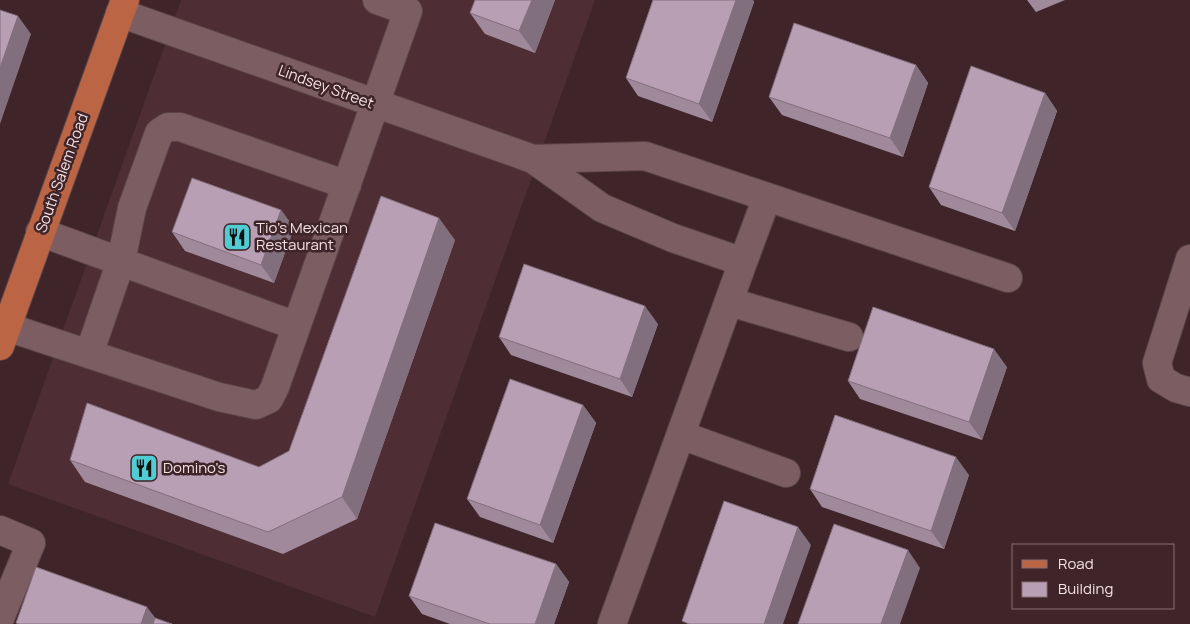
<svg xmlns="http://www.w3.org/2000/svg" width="1190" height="624" viewBox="0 0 1190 624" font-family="Manrope,sans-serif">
	<rect width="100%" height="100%" fill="#3f2529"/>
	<!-- built -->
	<path fill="#4e2d34" d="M 181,0 L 595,0 L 375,617 L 8,484 Z"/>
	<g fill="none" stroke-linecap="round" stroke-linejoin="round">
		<!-- minor casing -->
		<g stroke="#5b4449" stroke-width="30">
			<path id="minor" d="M 120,13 L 533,159 L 602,208 L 673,238 L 743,262 L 612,624
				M 533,159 L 645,156 L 1008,278
				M 40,232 L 296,326
				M 1190,259 L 1157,363 L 1161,379 L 1176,388 L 1190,392
				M 743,262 L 767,197
				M 730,302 L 849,337
				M 7,327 L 219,397 L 256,405 L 269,399 L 275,387 L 408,11 L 377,0
				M 89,354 L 121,261 L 132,208 L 159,133 L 168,127 L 180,127 L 347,185
				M 681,435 L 786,473
				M 0,530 L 31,543 L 0,618"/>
		</g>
		<!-- major casing -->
		<g stroke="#5b4449" stroke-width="30">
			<path id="major" d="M 0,346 L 125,0"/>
		</g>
		<!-- minor -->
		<use href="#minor" stroke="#7c5e62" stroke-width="28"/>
		<!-- major -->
		<use href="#major" stroke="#bc6545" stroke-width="28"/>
	</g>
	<!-- wall -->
	<path fill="#9f899a" d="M 555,0 L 535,53 L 485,34 L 470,13 Z
		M 653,0 L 753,0 L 754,2 L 712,122 L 638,96 L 626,78 Z
		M 1027,0 L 1065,0 L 1036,12 Z
		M 916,65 L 928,83 L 903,157 L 782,115 L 769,97 Z
		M 1045,93 L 1057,111 L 1015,231 L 941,205 L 929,187 Z
		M 281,210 L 294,228 L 274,283 L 185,251 L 172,232 Z
		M 455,240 L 357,519 L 283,554 L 85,482 L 70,460 L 259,467 L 289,451 Z
		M 658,324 L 632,397 L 511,355 L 499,337 Z
		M 1007,367 L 982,440 L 860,399 L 848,381 Z
		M 583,405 L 596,423 L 553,543 L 480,517 L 467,499 Z
		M 969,475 L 944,549 L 822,507 L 810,489 Z
		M 556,564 L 569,582 L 554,624 L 450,624 L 422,614 L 409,596 Z"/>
	<!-- shaded-wall -->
	<path fill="#826f7d" d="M 532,0 L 555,0 L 535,53 L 519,31 Z
		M 736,0 L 753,0 L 754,2 L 712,122 L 699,104 Z
		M 18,16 L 31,34 L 0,124 L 0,68 Z
		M 916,65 L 928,83 L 903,157 L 890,138 Z
		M 1045,93 L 1057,111 L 1015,231 L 1002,213 Z
		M 281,210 L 294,228 L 274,283 L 261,265 Z
		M 439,218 L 455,240 L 357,519 L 342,497 Z
		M 645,306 L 658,324 L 632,397 L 620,379 Z
		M 994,349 L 1007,367 L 982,440 L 969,422 Z
		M 583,405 L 596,423 L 553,543 L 540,525 Z
		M 956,457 L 969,475 L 944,549 L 931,531 Z
		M 798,527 L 811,545 L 783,624 L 764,624 Z
		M 908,550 L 920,568 L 900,624 L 881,624 Z
		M 556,564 L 569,582 L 554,624 L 535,624 Z
		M 147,607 L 160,624 L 141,624 Z"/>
	<!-- building -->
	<path fill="#b99fb3" stroke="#826f7d" d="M 475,0 L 532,0 L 519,31 L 470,13 Z
		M 653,0 L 736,0 L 699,104 L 626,78 Z
		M 0,10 L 18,16 L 0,68 Z
		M 794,23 L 916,65 L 890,138 L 769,97 Z
		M 971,66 L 1045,93 L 1002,213 L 929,187 Z
		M 192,178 L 281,210 L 261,265 L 172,232 Z
		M 381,196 L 439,218 L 342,497 L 268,532 L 70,460 L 87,403 L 259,467 L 289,451 Z
		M 524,264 L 645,306 L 620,379 L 499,337 Z
		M 873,307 L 994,349 L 969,422 L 848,381 Z
		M 510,379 L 583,405 L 540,525 L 467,499 Z
		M 835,415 L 956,457 L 931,531 L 810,489 Z
		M 724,501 L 798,527 L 764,624 L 689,624 L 682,621 Z
		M 435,523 L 556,564 L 535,624 L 490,624 L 409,596 Z
		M 834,524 L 908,550 L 881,624 L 798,624 Z
		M 36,567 L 147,607 L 141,624 L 19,624 L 16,623 Z
		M 155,618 L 172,624 L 153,624 Z"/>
	<!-- icons -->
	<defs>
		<g id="restaurant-square" transform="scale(1.4375)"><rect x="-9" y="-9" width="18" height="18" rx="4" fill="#51ccd2" stroke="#3f2529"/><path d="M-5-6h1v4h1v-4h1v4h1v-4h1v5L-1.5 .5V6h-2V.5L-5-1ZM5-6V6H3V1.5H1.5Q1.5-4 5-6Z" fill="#111"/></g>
	</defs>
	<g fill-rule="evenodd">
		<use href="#restaurant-square" x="237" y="237"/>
		<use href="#restaurant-square" x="144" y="468"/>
	</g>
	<g text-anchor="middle" stroke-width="5" stroke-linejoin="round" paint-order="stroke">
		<!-- street labels -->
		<g font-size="15" fill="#f4e1e4" stroke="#3f2529">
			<text transform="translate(326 87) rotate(20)" y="5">Lindsey Street</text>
			<text transform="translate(62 173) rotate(-70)" y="5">South Salem Road</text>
		</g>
		<!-- poi labels -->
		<g font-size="15" fill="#f4e1e4" stroke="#3f2529" text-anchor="start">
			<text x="256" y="233">Tio's Mexican<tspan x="256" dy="17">Restaurant</tspan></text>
			<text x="163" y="473">Domino's</text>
		</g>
	</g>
	<!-- legend -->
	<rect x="1012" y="544" width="162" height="65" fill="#3f2529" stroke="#877074"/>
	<rect x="1022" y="560" width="25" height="8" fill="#bc6545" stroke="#877074"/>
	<text x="1058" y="569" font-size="15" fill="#f4e1e4">Road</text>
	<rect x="1022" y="582" width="25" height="15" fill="#b99fb3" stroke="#877074"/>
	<text x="1058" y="594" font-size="15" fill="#f4e1e4">Building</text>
</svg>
